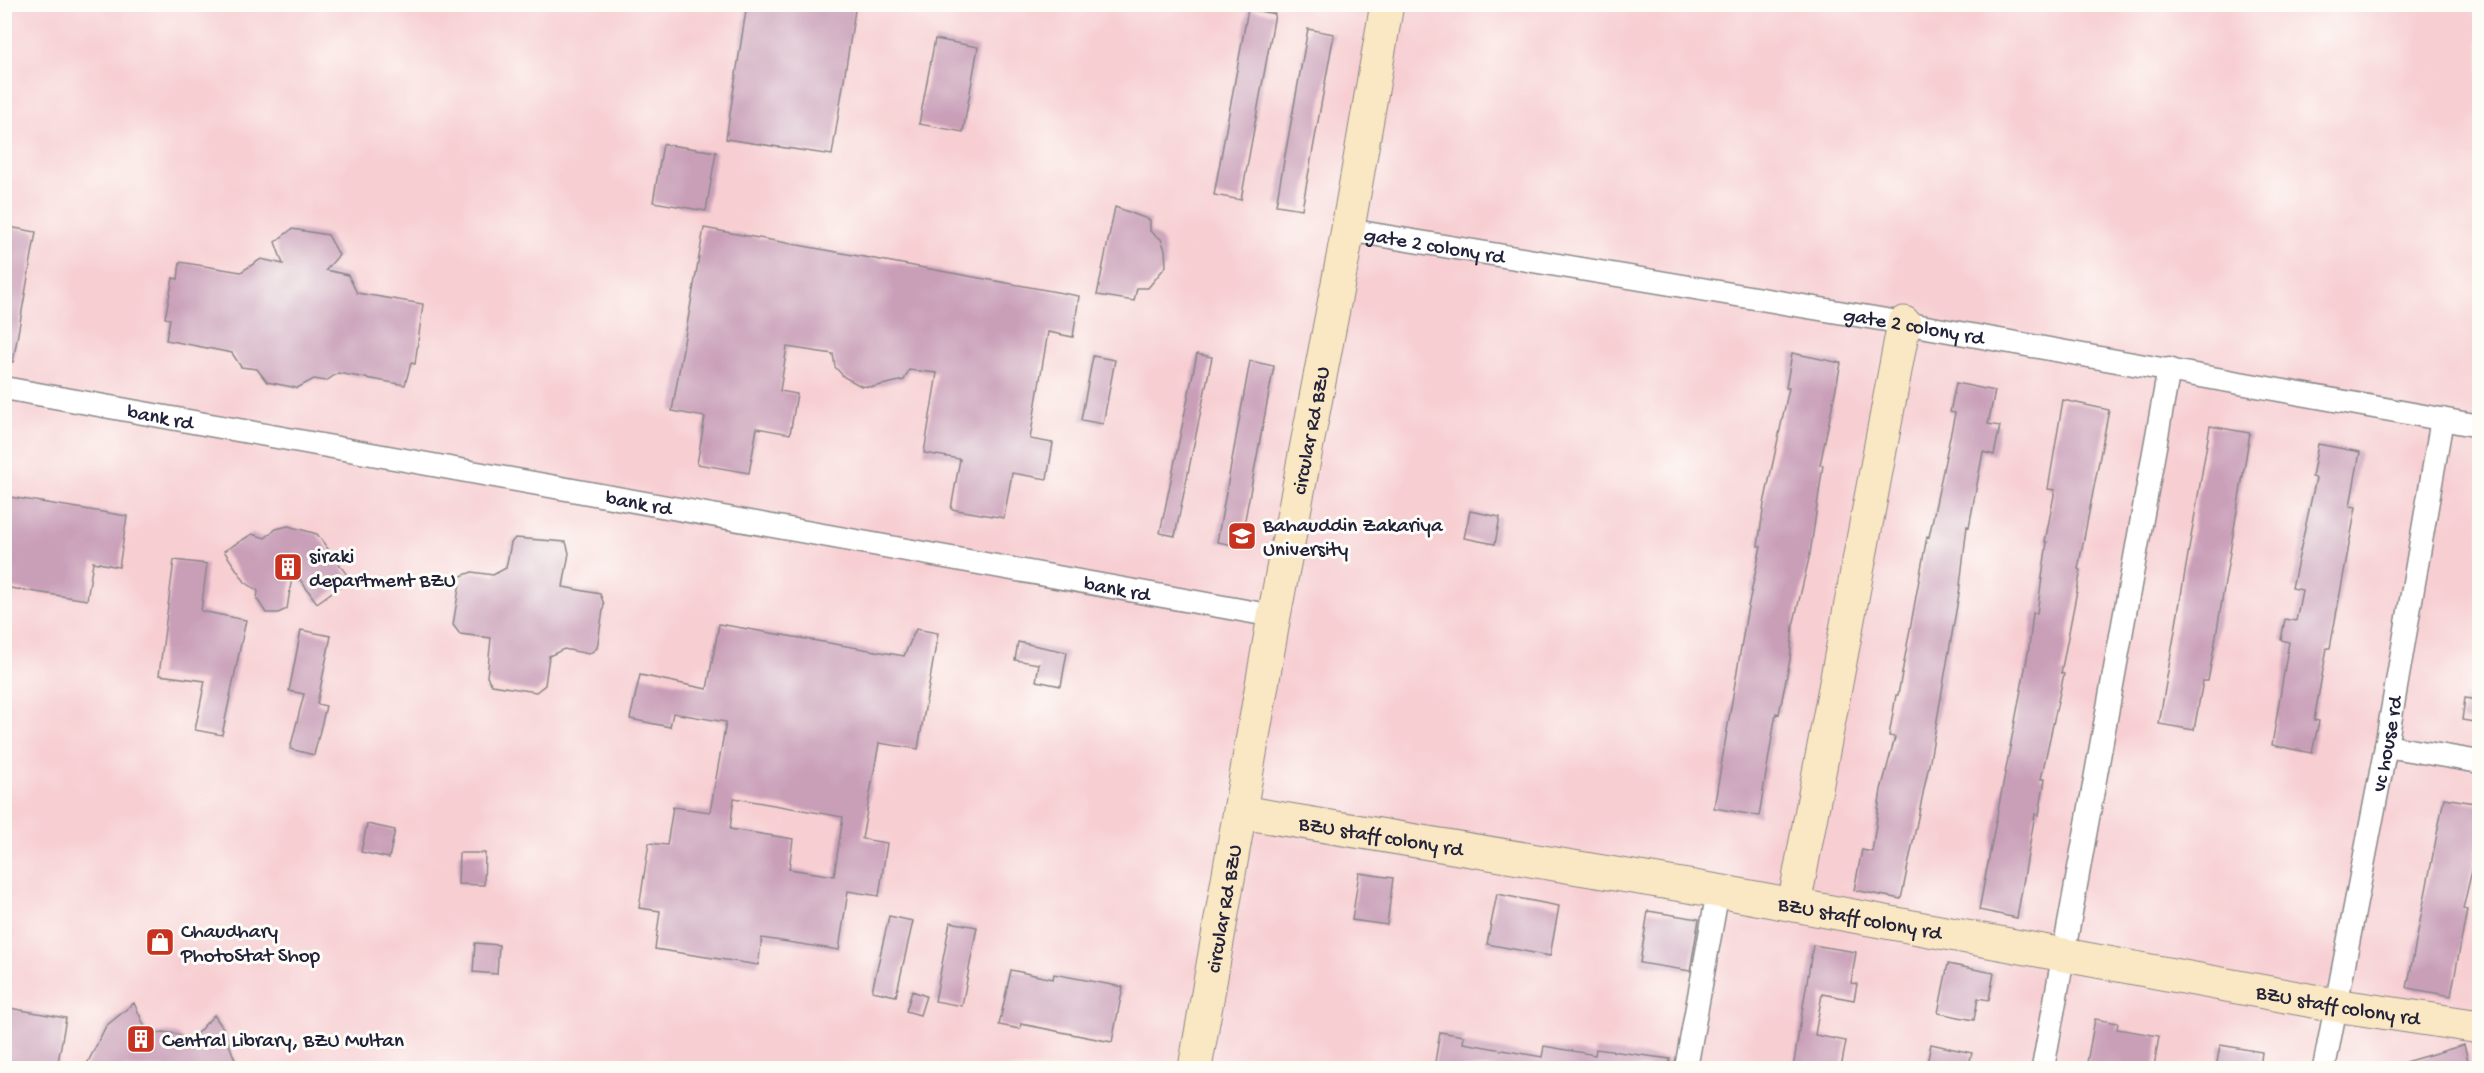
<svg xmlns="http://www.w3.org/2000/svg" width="2484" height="1073" viewBox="0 0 2484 1073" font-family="'Gochi Hand',sans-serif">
	<rect width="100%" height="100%" fill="#fdfcf7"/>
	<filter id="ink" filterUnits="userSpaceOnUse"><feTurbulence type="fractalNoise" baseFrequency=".0167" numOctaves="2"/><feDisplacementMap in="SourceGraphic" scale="12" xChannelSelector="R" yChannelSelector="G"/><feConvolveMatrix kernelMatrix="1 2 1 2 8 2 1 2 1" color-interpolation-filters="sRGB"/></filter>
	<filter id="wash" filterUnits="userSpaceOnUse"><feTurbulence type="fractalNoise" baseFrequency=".008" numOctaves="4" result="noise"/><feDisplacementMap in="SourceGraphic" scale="24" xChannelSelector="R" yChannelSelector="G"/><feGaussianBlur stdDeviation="1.35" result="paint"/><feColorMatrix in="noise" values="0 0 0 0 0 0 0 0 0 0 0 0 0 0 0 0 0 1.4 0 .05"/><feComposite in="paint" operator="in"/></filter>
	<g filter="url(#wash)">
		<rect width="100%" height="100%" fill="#f2ecd5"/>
		<!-- built -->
		<path fill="#f7cfd3" d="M 5,5 L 2479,5 L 2479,1068 L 5,1068 Z"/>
		<g id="blocks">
			<!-- building -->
			<path fill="#c99fb8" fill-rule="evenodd" d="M 747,4 L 856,4 L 832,155 L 726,139 Z
				M 1248,9 L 1275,14 L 1241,200 L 1214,195 Z
				M 1308,29 L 1334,34 L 1302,209 L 1276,205 Z
				M 935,39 L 978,47 L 963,132 L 919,124 Z
				M 663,144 L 716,152 L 706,211 L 653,202 Z
				M 1115,207 L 1150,220 L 1150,231 L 1161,239 L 1165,250 L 1166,266 L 1148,288 L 1137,288 L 1134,301 L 1097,295 Z
				M 4,226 L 36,232 L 13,362 L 4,361 Z
				M 704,228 L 1079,296 L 1073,337 L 1048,332 L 1030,439 L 1053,443 L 1047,479 L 1012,473 L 1004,518 L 951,509 L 960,459 L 924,453 L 937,373 L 909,370 L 904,380 L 873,387 L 861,386 L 844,377 L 835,367 L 833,354 L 787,347 L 780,391 L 797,394 L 790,434 L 757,428 L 749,473 L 697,464 L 705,417 L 672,411 Z
				M 292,229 L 328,235 L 339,255 L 326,270 L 348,275 L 357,293 L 423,304 L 415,364 L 411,363 L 405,385 L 338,373 L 326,381 L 314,379 L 297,388 L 267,382 L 257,369 L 241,367 L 232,353 L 166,340 L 170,319 L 165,318 L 173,278 L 178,279 L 180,262 L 241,272 L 261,259 L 283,264 L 275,242 Z
				M 1792,353 L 1841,363 L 1820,465 L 1823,465 L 1810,554 L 1793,626 L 1790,660 L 1779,714 L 1776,713 L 1759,816 L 1714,808 L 1747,612 L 1761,546 L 1758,546 L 1764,504 L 1789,388 L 1786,388 Z
				M 1197,354 L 1212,357 L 1175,536 L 1160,533 Z
				M 1093,356 L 1115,360 L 1103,424 L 1081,420 Z
				M 1250,361 L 1274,366 L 1240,546 L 1217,542 Z
				M 1956,383 L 1995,391 L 1988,424 L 2000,426 L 1994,455 L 1983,452 L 1969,527 L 1967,526 L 1959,594 L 1930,760 L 1901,899 L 1854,890 L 1862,850 L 1872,852 L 1881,790 L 1895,737 L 1889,736 L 1896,695 L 1898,695 L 1927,536 L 1929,537 L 1955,413 L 1950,412 Z
				M 2063,400 L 2109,410 L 2078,569 L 2081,570 L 2061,673 L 2064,674 L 2041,779 L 2045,779 L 2039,815 L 2035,814 L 2017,918 L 1979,910 L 2029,648 L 2033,613 L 2037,613 L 2047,542 L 2045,542 L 2055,490 L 2048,489 Z
				M 2210,426 L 2250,433 L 2215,642 L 2208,681 L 2203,681 L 2194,730 L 2159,724 Z
				M 2318,444 L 2360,452 L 2350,506 L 2356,507 L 2330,648 L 2327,648 L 2314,720 L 2319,721 L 2312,753 L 2272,745 L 2289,642 L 2281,640 L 2285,619 L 2296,621 L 2302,590 L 2292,588 L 2316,478 L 2312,477 Z
				M 4,496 L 127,516 L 119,567 L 93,562 L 87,600 L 4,587 Z
				M 1470,511 L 1500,517 L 1495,544 L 1464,538 Z
				M 288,526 L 317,534 L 350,579 L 317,603 L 293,570 L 287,609 L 278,613 L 266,613 L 257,599 L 258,591 L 245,582 L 224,551 L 252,534 L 265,538 L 276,529 Z
				M 515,538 L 566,542 L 569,553 L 563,587 L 600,594 L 604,604 L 597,648 L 589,654 L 564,649 L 549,656 L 545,685 L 536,692 L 492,685 L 487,677 L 491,638 L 460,634 L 453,625 L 461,576 L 472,572 L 493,575 L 506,568 L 511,543 Z
				M 174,560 L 207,564 L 201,611 L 246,620 L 222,735 L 195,730 L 205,681 L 159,675 Z
				M 719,624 L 904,656 L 916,629 L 938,633 L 918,749 L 879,743 L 862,839 L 887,843 L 879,896 L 848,891 L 839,950 L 762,938 L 758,965 L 655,949 L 660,911 L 639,908 L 649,843 L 667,845 L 673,807 L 710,812 L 726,722 L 673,713 L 670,727 L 630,719 L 640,675 L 707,689 ZM 734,798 L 843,817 L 834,876 L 789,869 L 793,839 L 730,829 Z
				M 301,630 L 331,636 L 317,704 L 326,706 L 314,755 L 290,749 L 304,694 L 289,691 Z
				M 1018,642 L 1067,652 L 1061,686 L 1036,681 L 1039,664 L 1015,660 Z
				M 2465,698 L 2480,700 L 2480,723 L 2462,720 Z
				M 2444,798 L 2480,804 L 2480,836 L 2463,909 L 2467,910 L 2451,996 L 2407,988 Z
				M 367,824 L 395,830 L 389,858 L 361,852 Z
				M 459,853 L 485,853 L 484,885 L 458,884 Z
				M 1359,873 L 1393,878 L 1387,925 L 1352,920 Z
				M 1497,894 L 1559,906 L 1550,956 L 1487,944 Z
				M 1648,911 L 1699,919 L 1690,971 L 1640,963 Z
				M 889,916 L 913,921 L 896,996 L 872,991 Z
				M 950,922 L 977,927 L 962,1006 L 935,1001 Z
				M 475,943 L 499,945 L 497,974 L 473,972 Z
				M 1813,945 L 1856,952 L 1851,983 L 1857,984 L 1854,1000 L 1822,994 L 1815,1035 L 1846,1041 L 1841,1068 L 1793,1068 Z
				M 1948,964 L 1994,973 L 1989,1000 L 1978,998 L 1974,1020 L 1938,1013 Z
				M 1011,970 L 1053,979 L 1054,974 L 1123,987 L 1112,1042 L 1021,1024 L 1020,1029 L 999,1025 Z
				M 912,991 L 926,996 L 920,1015 L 906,1011 Z
				M 134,1003 L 149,1036 L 163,1032 L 177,1034 L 188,1043 L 214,1015 L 223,1028 L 238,1068 L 85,1068 L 106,1026 Z
				M 4,1007 L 66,1018 L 57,1068 L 4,1068 Z
				M 2095,1019 L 2118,1023 L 2117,1029 L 2159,1036 L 2154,1067 L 2086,1068 Z
				M 1440,1032 L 1464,1036 L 1463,1043 L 1542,1057 L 1544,1046 L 1595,1055 L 1596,1049 L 1670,1059 L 1669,1068 L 1434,1068 Z
				M 1931,1044 L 1972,1053 L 1968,1068 L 1926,1068 Z
				M 2220,1045 L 2262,1052 L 2260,1068 L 2216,1068 Z
				M 2464,1045 L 2470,1068 L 2398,1068 L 2398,1064 Z"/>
		</g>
	</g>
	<g filter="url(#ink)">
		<use href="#blocks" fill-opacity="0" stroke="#8a8788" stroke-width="1.5"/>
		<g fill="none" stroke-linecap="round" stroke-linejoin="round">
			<!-- street casing -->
			<g stroke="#8a8788" stroke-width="25">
				<g id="street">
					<path id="s1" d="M 1348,230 L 1904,323 L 2480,426"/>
					<path id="s2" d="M 4,388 L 1274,616"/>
					<path d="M 2386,746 L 2480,762"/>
					<path d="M 1686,1068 L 1718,891"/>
					<path d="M 2043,1068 L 2169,369"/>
					<path id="s3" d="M 2324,1068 L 2386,746 L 2442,419"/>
				</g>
			</g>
			<!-- secondary casing -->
			<g stroke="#8a8788" stroke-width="35">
				<g id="secondary">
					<path id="s4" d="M 1241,812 L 1718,891 L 2335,1005 L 2480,1027"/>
					<path d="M 1794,905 L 1904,323"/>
					<path id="s5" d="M 1195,1068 L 1274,616 L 1343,257 L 1387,4"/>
				</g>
			</g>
			<!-- street -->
			<use href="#street" stroke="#fff" stroke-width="22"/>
			<!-- secondary -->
			<use href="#secondary" stroke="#fae7c3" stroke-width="33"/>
		</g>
	</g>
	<!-- icons -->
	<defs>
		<g id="university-square" transform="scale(1.5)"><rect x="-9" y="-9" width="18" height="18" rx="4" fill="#c8321e" stroke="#fdfcf7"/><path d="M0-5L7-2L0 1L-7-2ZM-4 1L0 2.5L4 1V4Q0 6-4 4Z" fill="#fff"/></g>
		<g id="building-square" transform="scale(1.5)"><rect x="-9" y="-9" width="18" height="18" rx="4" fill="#c8321e" stroke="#fdfcf7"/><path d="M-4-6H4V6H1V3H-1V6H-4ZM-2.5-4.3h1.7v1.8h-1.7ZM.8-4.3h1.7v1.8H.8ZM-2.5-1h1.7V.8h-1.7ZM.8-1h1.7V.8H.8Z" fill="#fff"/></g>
		<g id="shop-square" transform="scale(1.5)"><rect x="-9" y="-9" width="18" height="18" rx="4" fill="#c8321e" stroke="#fdfcf7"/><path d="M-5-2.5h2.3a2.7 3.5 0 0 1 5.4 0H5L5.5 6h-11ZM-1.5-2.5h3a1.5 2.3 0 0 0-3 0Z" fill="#fff"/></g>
	</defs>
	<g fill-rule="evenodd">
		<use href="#university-square" x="1242" y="536"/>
		<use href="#building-square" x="288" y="567"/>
		<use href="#shop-square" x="160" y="942"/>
		<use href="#building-square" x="141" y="1039"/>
	</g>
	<g text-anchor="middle" stroke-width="6" stroke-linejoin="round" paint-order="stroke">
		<!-- street labels -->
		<g font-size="21" fill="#22223b" stroke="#fdfcf7">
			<text dy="7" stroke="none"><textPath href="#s1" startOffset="88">gate 2 colony rd</textPath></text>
			<text dy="7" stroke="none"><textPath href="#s1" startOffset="574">gate 2 colony rd</textPath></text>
			<text dy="7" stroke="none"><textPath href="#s2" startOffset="159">bank rd</textPath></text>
			<text dy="7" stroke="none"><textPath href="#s5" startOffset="648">circular Rd BZU</textPath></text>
			<text dy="7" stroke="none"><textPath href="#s2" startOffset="645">bank rd</textPath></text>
			<text dy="7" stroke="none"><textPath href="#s2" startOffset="1131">bank rd</textPath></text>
			<text dy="7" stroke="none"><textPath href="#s3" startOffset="330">vc house rd</textPath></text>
			<text dy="7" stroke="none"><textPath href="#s4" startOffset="142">BZU staff colony rd</textPath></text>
			<text dy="7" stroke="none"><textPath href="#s5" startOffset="162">circular Rd BZU</textPath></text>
			<text dy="7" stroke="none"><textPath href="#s4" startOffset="628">BZU staff colony rd</textPath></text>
			<text dy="7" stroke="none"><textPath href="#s4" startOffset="1114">BZU staff colony rd</textPath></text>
		</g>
		<!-- poi labels -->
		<g font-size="21" fill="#22223b" stroke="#fdfcf7" text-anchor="start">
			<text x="1263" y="531">Bahauddin Zakariya<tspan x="1263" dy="24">University</tspan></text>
			<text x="309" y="562">siraki<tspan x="309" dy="24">department BZU</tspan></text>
			<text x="181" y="937">Chaudhary<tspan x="181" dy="24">PhotoStat Shop</tspan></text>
			<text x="162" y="1046">Central Library, BZU Multan</text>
		</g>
	</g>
	<!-- margin -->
	<rect width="2484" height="1073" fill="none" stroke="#fdfcf7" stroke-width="24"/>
</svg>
